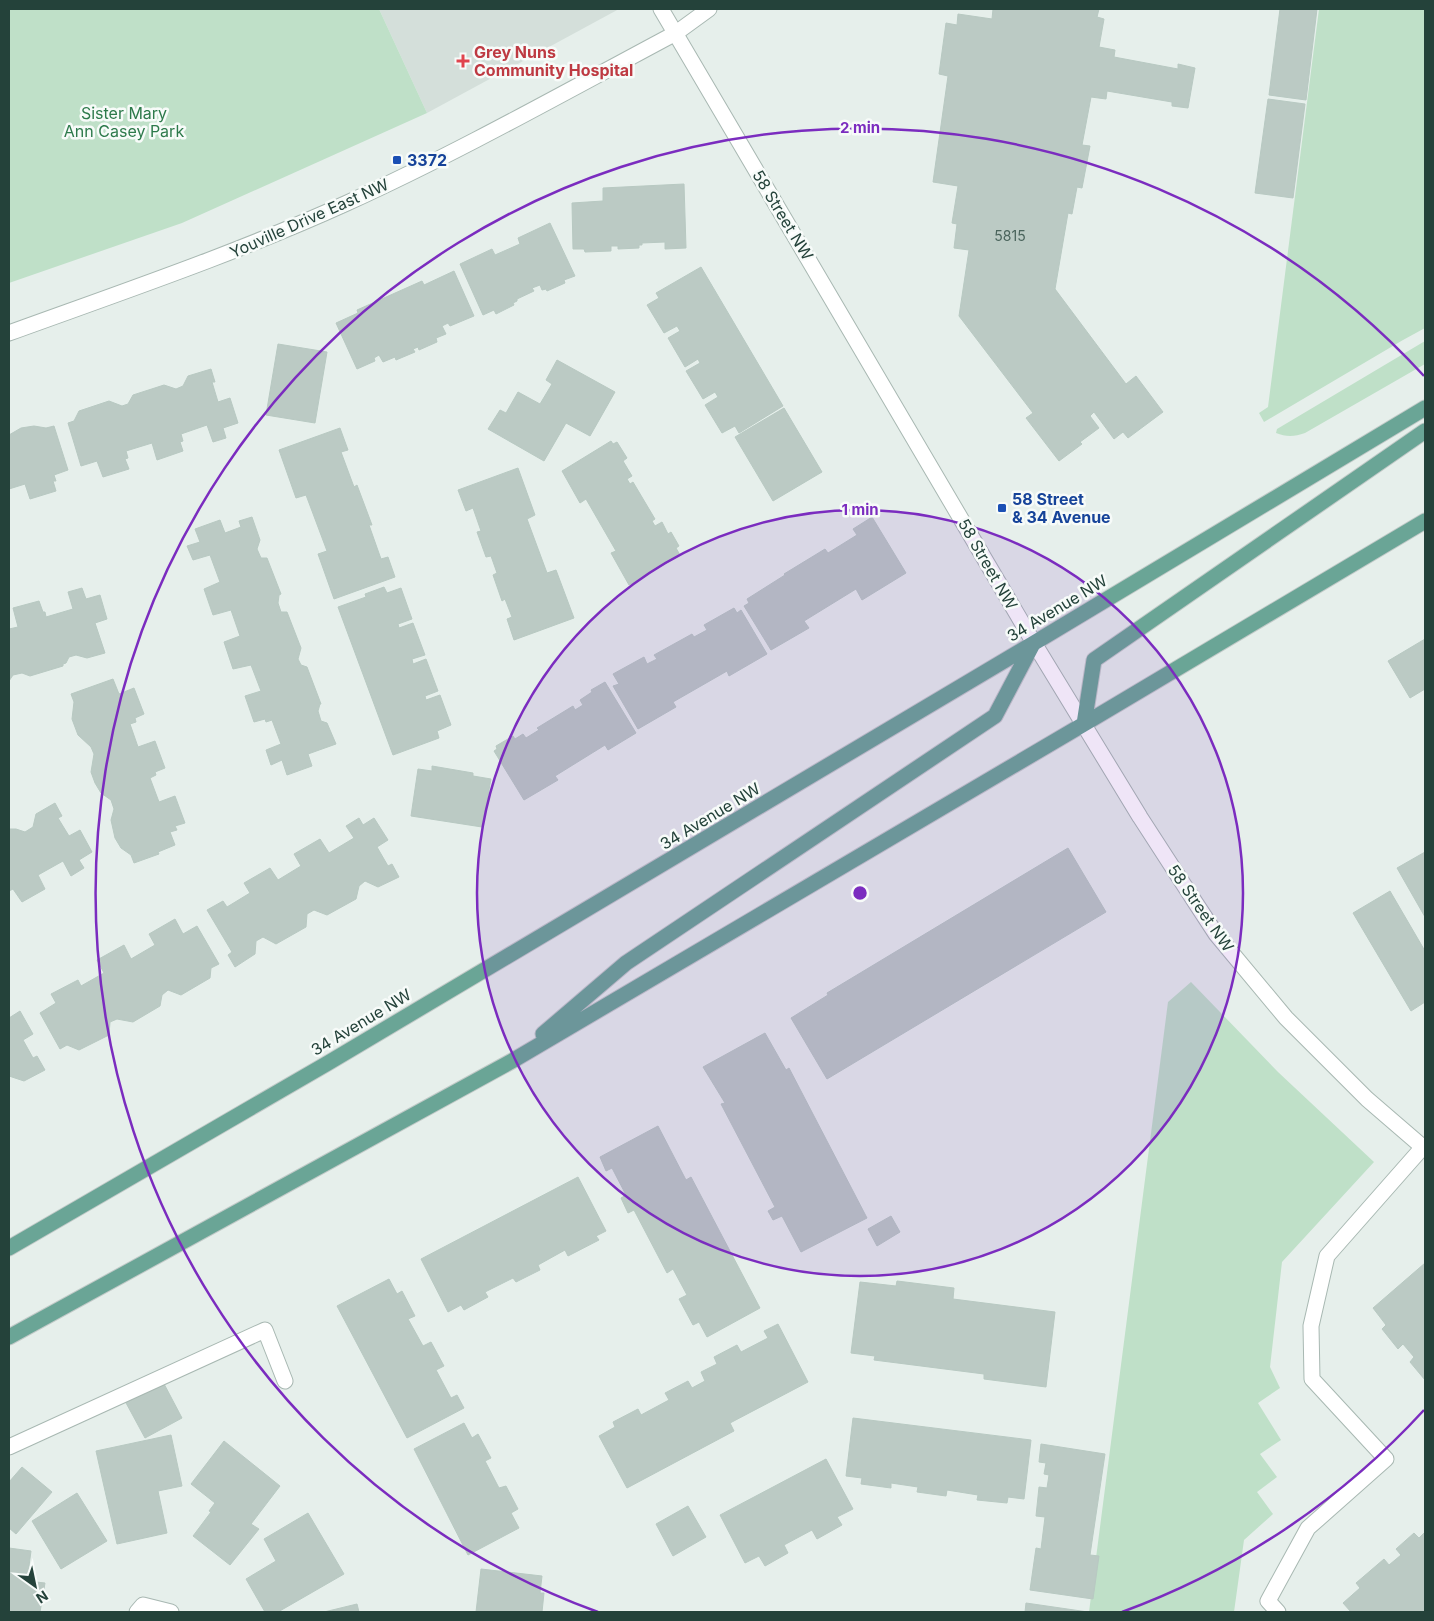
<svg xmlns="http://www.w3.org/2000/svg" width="1434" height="1621" viewBox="0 0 1434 1621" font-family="Inter,sans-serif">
	<rect width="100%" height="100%" fill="#e6efeb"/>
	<!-- built -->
	<path fill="#d4dfda" d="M 379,9 L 619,9 L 427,113 Z"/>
	<!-- green -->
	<path fill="#bfe0c8" d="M 9,9 L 379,9 L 427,113 L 182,223 L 9,283 Z
		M 1319,9 L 1425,9 L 1425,328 L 1403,340 L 1264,422 L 1259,413 L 1268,407 Z
		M 1425,341 L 1425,364 L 1305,433 C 1294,437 1286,437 1276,433 L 1277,429 Z
		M 1191,982 L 1278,1072 L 1374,1162 L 1282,1262 L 1270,1367 L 1280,1388 L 1258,1403 L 1281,1440 L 1260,1454 L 1277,1477 L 1257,1492 L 1273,1514 L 1244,1540 L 1234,1612 L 1089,1612 L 1168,1002 Z"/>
	<!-- building -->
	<path fill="#bbcac4" stroke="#b8c9c2" d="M 993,9 L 1099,9 L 1097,17 L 1104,19 L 1099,47 L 1115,50 L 1114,57 L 1178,69 L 1178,64 L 1195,68 L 1188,108 L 1172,106 L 1172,102 L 1107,91 L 1106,99 L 1091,97 L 1082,145 L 1090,146 L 1082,188 L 1077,187 L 1072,214 L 1068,213 L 1055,289 L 1126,384 L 1136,376 L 1163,412 L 1128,438 L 1123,432 L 1114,439 L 1094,412 L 1090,416 L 1099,428 L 1080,442 L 1082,444 L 1059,461 L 1026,418 L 1033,413 L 959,316 L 969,250 L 954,248 L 957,224 L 952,223 L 958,186 L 933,182 L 948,76 L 939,74 L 946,23 L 957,25 L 958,14 L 992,19 Z
		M 1280,9 L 1317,9 L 1306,100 L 1269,95 Z
		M 1268,99 L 1305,104 L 1293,198 L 1255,193 Z
		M 684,184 L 686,248 L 665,249 L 665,242 L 642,243 L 642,245 L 639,245 L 639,248 L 618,249 L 618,246 L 611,246 L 611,251 L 585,252 L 584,249 L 573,249 L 572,203 L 603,201 L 603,188 Z
		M 550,223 L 575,276 L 564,280 L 565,283 L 547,291 L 546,289 L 542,290 L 540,285 L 532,288 L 534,291 L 517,299 L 517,301 L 513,303 L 514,305 L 496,314 L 494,310 L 483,315 L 460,264 L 492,249 L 495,255 L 520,244 L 518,238 Z
		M 701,267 L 783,406 L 739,433 L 735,426 L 722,433 L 705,405 L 718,397 L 715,392 L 703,399 L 686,371 L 700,363 L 698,359 L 685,367 L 668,338 L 680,331 L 677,326 L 664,333 L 647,305 L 659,298 L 656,293 Z
		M 454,271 L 474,316 L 450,326 L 448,323 L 442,326 L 446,334 L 436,338 L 437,342 L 419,350 L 418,347 L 413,349 L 415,352 L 396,360 L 395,357 L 383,362 L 379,355 L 374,358 L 375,361 L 357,369 L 336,323 L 358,313 L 357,310 L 422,281 L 424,285 Z
		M 278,344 L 327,352 L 315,423 L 266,415 Z
		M 557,360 L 615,392 L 590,436 L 566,423 L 544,461 L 488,429 L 500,410 L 506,413 L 518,392 L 540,404 L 552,384 L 546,380 Z
		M 211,369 L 215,382 L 212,382 L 218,402 L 230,398 L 238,423 L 223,428 L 226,438 L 213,442 L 207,425 L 181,434 L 183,441 L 180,442 L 183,451 L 157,460 L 152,443 L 126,451 L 128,458 L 125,459 L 129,469 L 103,477 L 97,461 L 81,466 L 68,423 L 74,421 L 79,411 L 109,401 L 122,406 L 128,404 L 133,395 L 164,385 L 176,389 L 183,386 L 188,376 Z
		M 784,408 L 822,472 L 773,501 L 735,437 Z
		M 34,426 L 46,428 L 54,426 L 68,470 L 54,475 L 56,481 L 53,481 L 56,491 L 30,499 L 25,484 L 9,489 L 9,435 L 21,428 Z
		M 340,428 L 348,450 L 341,452 L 354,487 L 357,485 L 372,525 L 369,525 L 381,559 L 388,557 L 395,577 L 334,599 L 318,554 L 327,551 L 306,495 L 296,498 L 279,450 Z
		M 611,441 L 613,444 L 617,442 L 627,458 L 623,461 L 632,476 L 627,479 L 630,484 L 633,482 L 655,519 L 652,521 L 655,526 L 662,522 L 668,534 L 671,532 L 679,546 L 676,548 L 680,555 L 629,585 L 611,553 L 616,551 L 586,499 L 580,503 L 562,471 Z
		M 518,468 L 535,515 L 527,519 L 547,573 L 556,570 L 574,618 L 514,640 L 507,619 L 512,617 L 505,599 L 502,601 L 493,575 L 497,573 L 491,556 L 486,557 L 477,532 L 481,531 L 473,508 L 466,511 L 458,490 Z
		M 252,517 L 260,540 L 257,549 L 261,558 L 267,558 L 281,594 L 279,595 L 278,603 L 281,612 L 287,612 L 301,648 L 298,659 L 301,665 L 307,667 L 321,704 L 320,704 L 318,711 L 321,721 L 327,723 L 336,744 L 308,754 L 312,766 L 287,775 L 282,760 L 271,765 L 266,750 L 281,744 L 272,720 L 266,722 L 265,719 L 254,722 L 245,696 L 261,691 L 251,665 L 233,669 L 224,642 L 240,636 L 231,610 L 213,615 L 204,589 L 220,582 L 210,555 L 193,560 L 187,546 L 200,542 L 195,529 L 220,520 L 225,533 L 241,527 L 239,521 Z
		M 872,517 L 906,573 L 862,600 L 856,589 L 804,621 L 809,628 L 771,650 L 744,606 L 749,603 L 747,599 L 785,575 L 784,574 L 825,549 L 828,553 L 857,535 L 853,529 Z
		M 384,587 L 387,593 L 401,588 L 412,619 L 398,624 L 399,628 L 413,623 L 425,655 L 412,659 L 413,664 L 426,659 L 438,691 L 425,696 L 426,700 L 440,695 L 451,725 L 437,731 L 439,738 L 393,755 L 338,607 L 366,597 L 365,594 Z
		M 82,588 L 86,599 L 100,595 L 107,619 L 95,623 L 105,653 L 87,658 L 76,655 L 69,657 L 66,663 L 63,664 L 63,666 L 30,676 L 22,673 L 13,675 L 9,681 L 9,629 L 18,627 L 13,608 L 39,601 L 43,612 L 45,612 L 46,617 L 73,609 L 68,592 Z
		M 734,608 L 737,613 L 741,610 L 767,654 L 729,676 L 727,671 L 673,702 L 676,707 L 638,729 L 613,686 L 619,684 L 613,674 L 644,657 L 647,664 L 657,659 L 654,655 L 692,634 L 694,637 L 707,630 L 704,625 Z
		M 1425,639 L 1425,689 L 1410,698 L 1388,661 Z
		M 113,679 L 119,694 L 134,688 L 144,714 L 135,718 L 136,722 L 130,724 L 138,747 L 155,741 L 165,768 L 155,772 L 156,775 L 150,778 L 159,802 L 175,796 L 185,823 L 175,826 L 177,830 L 170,832 L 175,845 L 158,852 L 159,854 L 134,863 L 131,855 L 121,848 L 115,838 L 111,820 L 114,809 L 111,800 L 101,793 L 95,783 L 91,772 L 94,754 L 91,747 L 78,735 L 72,719 L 74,702 L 71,694 Z
		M 605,682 L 636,733 L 608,750 L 605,745 L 555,776 L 558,780 L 524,800 L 494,751 L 497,749 L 496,746 L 513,736 L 515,739 L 523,734 L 526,738 L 539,730 L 537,728 L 573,706 L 575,710 L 583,705 L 580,700 L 592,692 L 591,690 Z
		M 432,766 L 473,773 L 473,776 L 491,779 L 482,827 L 411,816 L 418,769 L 432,771 Z
		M 55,803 L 62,816 L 58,818 L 69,836 L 80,830 L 92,852 L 79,860 L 84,868 L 71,876 L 63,861 L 38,875 L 45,889 L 22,902 L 13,889 L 9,891 L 9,829 L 16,829 L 25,832 L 33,827 L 36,814 Z
		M 359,818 L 363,825 L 374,818 L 388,840 L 377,847 L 388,866 L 392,864 L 399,877 L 378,887 L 365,881 L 359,886 L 356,899 L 327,915 L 314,910 L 307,914 L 306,927 L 276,944 L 263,937 L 256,941 L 255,954 L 235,967 L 228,955 L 232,952 L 207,910 L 223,901 L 227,907 L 250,893 L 244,883 L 270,868 L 278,880 L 301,866 L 294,854 L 320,839 L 329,853 L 354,838 L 346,826 Z
		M 1068,848 L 1106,912 L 827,1079 L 791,1018 L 828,995 L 827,993 Z
		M 1425,852 L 1425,917 L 1397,868 Z
		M 1390,891 L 1425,951 L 1425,1002 L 1411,1011 L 1353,913 Z
		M 175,919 L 183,934 L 197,926 L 219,964 L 211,968 L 210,978 L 181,995 L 168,990 L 162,995 L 160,1006 L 133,1022 L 117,1019 L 110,1022 L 109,1035 L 79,1050 L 67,1045 L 60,1049 L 40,1013 L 56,1003 L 51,994 L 78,980 L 81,986 L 104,973 L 97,960 L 124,945 L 131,959 L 155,945 L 149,934 Z
		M 20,1011 L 33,1034 L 23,1040 L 33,1058 L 37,1056 L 45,1070 L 24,1081 L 9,1076 L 9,1018 Z
		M 765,1033 L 786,1070 L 789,1068 L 867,1218 L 801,1252 L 782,1216 L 773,1220 L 768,1211 L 775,1207 L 721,1104 L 725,1103 L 703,1067 Z
		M 658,1126 L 686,1180 L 691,1177 L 760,1308 L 707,1337 L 699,1322 L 693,1325 L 679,1299 L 687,1295 L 673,1269 L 667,1273 L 634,1210 L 628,1213 L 621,1198 L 626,1195 L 612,1168 L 606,1171 L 600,1157 Z
		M 578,1177 L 606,1231 L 596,1236 L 599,1240 L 568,1256 L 565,1250 L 538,1265 L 540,1270 L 516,1282 L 513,1278 L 485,1292 L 488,1297 L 464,1310 L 461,1305 L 448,1312 L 421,1259 Z
		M 891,1216 L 900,1232 L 877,1246 L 868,1229 Z
		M 1425,1263 L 1425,1380 L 1410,1362 L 1414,1357 L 1403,1344 L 1398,1349 L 1382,1329 L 1386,1325 L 1373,1308 Z
		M 389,1279 L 397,1294 L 402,1291 L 415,1316 L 408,1319 L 423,1346 L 431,1342 L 444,1366 L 436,1370 L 451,1398 L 457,1395 L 464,1408 L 407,1438 L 337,1306 Z
		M 897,1281 L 954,1288 L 953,1299 L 1055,1312 L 1046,1387 L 984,1379 L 984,1374 L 874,1360 L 875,1356 L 851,1353 L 860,1282 L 896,1286 Z
		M 778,1324 L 808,1382 L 730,1423 L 734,1431 L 627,1488 L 599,1436 L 615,1427 L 613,1422 L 638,1409 L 641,1415 L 669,1400 L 665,1393 L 688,1381 L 692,1388 L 705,1381 L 701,1372 L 717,1364 L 714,1357 L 737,1345 L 741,1352 L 768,1338 L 764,1331 Z
		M 162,1380 L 182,1418 L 145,1438 L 125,1401 Z
		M 853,1418 L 1031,1440 L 1024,1499 L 1008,1497 L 1007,1503 L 977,1500 L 978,1495 L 947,1490 L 946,1496 L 917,1492 L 918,1487 L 891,1483 L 891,1488 L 861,1484 L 862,1478 L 846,1476 Z
		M 464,1423 L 472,1438 L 478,1434 L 491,1458 L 485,1461 L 499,1488 L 506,1486 L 518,1509 L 511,1513 L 519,1528 L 468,1555 L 414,1449 Z
		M 171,1435 L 182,1486 L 158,1491 L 167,1533 L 117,1544 L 96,1451 Z
		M 224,1441 L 280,1486 L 251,1524 L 259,1529 L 230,1565 L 193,1536 L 211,1512 L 209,1511 L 215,1503 L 191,1484 Z
		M 1041,1444 L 1105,1454 L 1090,1555 L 1099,1556 L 1093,1599 L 1030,1590 L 1036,1548 L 1041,1549 L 1045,1517 L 1036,1516 L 1039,1487 L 1047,1488 L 1049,1475 L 1044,1474 L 1046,1463 L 1039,1462 Z
		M 826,1459 L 853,1509 L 837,1517 L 842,1525 L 817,1539 L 812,1530 L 784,1545 L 788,1553 L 765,1566 L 759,1556 L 745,1563 L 720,1515 Z
		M 22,1467 L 52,1492 L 16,1534 L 9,1528 L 9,1482 Z
		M 77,1493 L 107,1541 L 61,1569 L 32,1521 Z
		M 688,1506 L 706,1537 L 673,1556 L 656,1524 Z
		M 308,1513 L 344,1574 L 278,1612 L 265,1612 L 246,1579 L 276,1561 L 264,1539 Z
		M 1425,1532 L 1425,1612 L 1351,1612 L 1343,1603 L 1360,1588 L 1356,1583 L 1384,1559 L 1389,1565 L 1401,1555 L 1396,1549 L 1414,1533 L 1419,1538 Z
		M 9,1548 L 31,1551 L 27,1581 L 45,1583 L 40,1612 L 9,1612 Z
		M 481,1569 L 542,1576 L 540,1593 L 544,1593 L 542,1612 L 476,1612 Z
		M 1026,1603 L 1088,1612 L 1025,1612 Z
		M 357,1604 L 359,1612 L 324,1612 Z"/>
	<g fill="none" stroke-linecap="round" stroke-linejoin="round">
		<!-- minor casing -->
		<g stroke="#a8b8b2" stroke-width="17">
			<path id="minor" d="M 661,9 L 1034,643 L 1140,817 L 1195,902 L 1216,934 L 1286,1018 L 1367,1099 L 1425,1149
				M 9,333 C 122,292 237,253 347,203 C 459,152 567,91 676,33 L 709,9
				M 9,1447 L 265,1330 L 285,1381
				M 137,1612 L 143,1605 L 171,1612
				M 1278,1612 L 1268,1601 L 1308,1528 L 1386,1459 L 1312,1379 L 1311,1326 L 1327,1256 L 1423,1147"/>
		</g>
		<!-- major casing -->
		<g stroke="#c2cac8" stroke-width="17">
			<path id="major" d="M 1084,724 L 1094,660 L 1425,431
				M 543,1034 L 626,963 L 995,716 L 1033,644
				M 9,1248 L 328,1063 L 1034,643 L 1425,408
				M 9,1337 L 512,1061 L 1084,724 L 1425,521"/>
		</g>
		<!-- minor -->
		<use href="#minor" stroke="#fff" stroke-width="15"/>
		<!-- major -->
		<use href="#major" stroke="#6aa596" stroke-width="15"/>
	</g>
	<!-- distance rings -->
	<circle cx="860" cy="893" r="383" fill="#7b2cbf" fill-opacity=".12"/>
	<g fill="none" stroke="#7b2cbf" stroke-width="2.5">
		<circle cx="860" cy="893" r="383"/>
		<path d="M1424 1410A765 765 0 0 1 1122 1612M598 1612A765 765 0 1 1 1424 376"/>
	</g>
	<!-- markers -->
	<path fill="#e0444e" stroke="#f7fbf9" stroke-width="2" d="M460.5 53.5h5v5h5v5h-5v5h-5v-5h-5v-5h5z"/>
	<g fill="#1a4fb4" stroke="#f7fbf9" stroke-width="2">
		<rect x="392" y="155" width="10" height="10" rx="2.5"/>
		<rect x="997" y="503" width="10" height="10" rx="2.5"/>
	</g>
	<g text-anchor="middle" stroke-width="5" stroke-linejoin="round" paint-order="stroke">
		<!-- number labels -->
		<g font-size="14" fill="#4a645c">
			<text x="1010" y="241">5815</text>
		</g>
		<!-- health labels -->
		<g font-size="16" font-weight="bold" fill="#be3a42" stroke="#f7fbf9" text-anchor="start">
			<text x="474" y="58">Grey Nuns<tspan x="474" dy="18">Community Hospital</tspan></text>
		</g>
		<!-- park labels -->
		<g font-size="16" fill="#2d7a4b" stroke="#f7fbf9">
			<text x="124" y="119">Sister Mary<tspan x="124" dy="18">Ann Casey Park</tspan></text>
		</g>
		<!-- transit labels -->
		<g font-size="16" font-weight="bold" fill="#164399" stroke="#f7fbf9" text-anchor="start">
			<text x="407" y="166">3372</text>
			<text x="1012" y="505">58 Street<tspan x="1012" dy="18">&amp; 34 Avenue</tspan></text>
		</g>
		<!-- street labels -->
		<g font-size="16" fill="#24423a" stroke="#f7fbf9">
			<text transform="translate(783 215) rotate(59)" y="6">58 Street NW</text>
			<text transform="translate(309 218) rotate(-24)" y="6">Youville Drive East NW</text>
			<text transform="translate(988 564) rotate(60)" y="6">58 Street NW</text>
			<text transform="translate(1057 608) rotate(-31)" y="6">34 Avenue NW</text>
			<text transform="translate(710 816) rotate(-31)" y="6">34 Avenue NW</text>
			<text transform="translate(1201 908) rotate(55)" y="6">58 Street NW</text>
			<text transform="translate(361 1022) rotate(-31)" y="6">34 Avenue NW</text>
		</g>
	</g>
	<circle cx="860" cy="893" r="8" fill="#7b2cbf" stroke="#f7fbf9" stroke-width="2.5"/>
	<g font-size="15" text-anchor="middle" font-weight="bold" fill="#7b2cbf" stroke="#f7fbf9" stroke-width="5" stroke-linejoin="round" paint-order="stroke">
		<text x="860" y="133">2 min</text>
		<text x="860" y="515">1 min</text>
	</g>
	<!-- border -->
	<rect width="1434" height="1621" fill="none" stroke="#24423a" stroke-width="20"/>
	<!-- north arrow -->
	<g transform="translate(35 1586) rotate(147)" stroke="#f7fbf9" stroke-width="4" paint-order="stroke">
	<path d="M0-4L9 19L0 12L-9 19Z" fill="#24423a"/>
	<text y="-8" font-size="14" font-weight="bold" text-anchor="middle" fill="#24423a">N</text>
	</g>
</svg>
